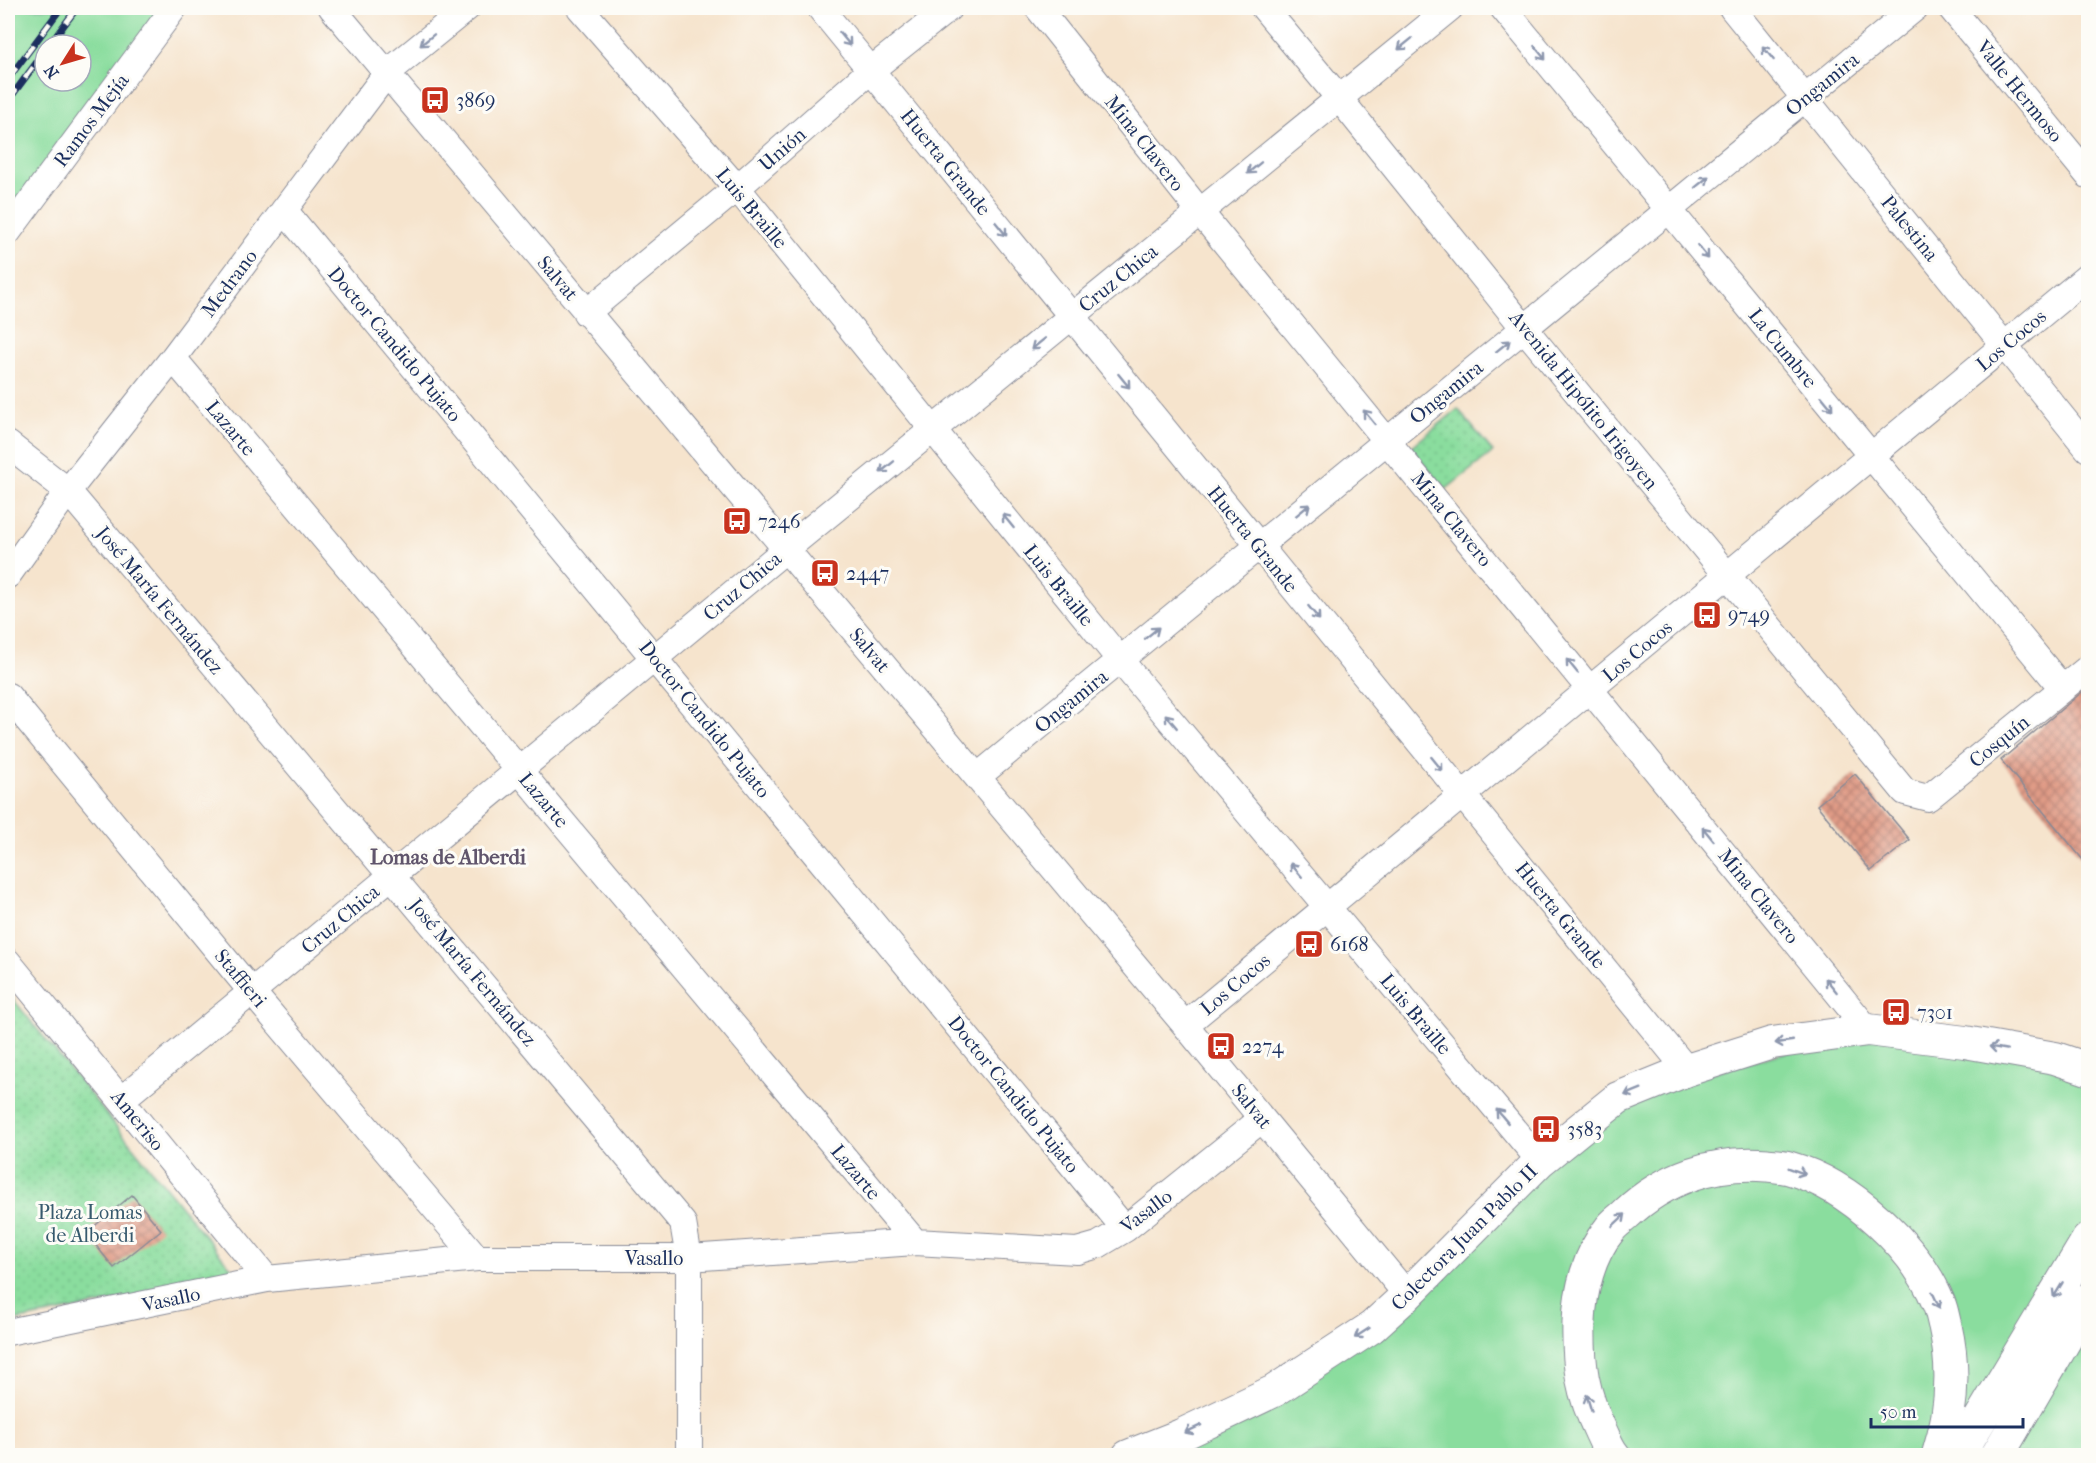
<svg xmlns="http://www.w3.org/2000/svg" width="2096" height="1463" viewBox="0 0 2096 1463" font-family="'IM FELL French Canon',serif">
	<defs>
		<pattern id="park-dots" width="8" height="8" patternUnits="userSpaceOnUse" patternTransform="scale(1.5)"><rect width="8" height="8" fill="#8add9e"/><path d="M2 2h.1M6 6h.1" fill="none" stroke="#76be8a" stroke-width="1.8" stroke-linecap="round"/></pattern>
		<pattern id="building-cross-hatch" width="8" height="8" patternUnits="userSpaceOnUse" patternTransform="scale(1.5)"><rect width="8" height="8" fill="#e09b86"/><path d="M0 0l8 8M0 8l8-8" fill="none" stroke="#b57f71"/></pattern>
	</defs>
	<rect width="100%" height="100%" fill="#fdfcf7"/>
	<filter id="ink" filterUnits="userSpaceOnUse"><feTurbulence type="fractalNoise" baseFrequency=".0167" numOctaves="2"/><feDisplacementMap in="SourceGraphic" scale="12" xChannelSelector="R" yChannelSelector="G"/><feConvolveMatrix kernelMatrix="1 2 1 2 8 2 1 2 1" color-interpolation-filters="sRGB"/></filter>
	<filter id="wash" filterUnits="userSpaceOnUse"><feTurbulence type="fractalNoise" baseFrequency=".008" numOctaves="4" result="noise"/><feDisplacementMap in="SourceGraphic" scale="24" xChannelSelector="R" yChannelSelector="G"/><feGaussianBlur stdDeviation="1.35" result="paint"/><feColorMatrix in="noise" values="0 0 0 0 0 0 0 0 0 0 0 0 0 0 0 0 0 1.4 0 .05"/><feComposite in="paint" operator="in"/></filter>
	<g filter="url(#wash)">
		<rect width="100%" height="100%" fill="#f6e4cd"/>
		<!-- green -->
		<path fill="#8add9e" stroke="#52867e" stroke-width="1.5" fill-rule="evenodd" d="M 8,8 L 174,8 L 8,232 ZM 45,45 L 81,45 L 81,81 L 45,81 Z
			M 1868,1030 L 2088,1069 L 2088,1455 L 1128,1456 L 1274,1391 L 1618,1098 Z"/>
		<!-- park -->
		<path fill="url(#park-dots)" stroke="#52867e" stroke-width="1.5" d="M 1458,409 L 1493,452 L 1445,490 L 1411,447 Z
			M 8,993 L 233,1270 L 225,1280 L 8,1322 Z"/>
		<g id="blocks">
			<!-- building -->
			<path fill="url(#building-cross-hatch)" d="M 2088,687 L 2088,866 L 2001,760 Z
				M 1855,774 L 1910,840 L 1871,871 L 1817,805 Z
				M 132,1195 L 161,1230 L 114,1268 L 86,1233 Z"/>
		</g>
	</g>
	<g filter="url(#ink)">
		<use href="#blocks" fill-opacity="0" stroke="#888a96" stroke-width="1.5"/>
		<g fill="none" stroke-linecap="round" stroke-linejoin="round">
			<!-- minor casing -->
			<g stroke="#888a96" stroke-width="28">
				<path id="minor" d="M 332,8 L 1185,1025 L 1407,1295
					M 580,8 L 737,188 L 1120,660 L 1540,1161
					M 820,8 L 1687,1070
					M 1038,8 L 1200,212 L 1868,1030
					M 1264,8 L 1339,98 L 1524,328 L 1905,792 L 1928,798 L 2088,668
					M 1503,8 L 2063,689
					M 1732,8 L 2088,449
					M 1951,8 L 2088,175
					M 284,210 L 1125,1229
					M 8,232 L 174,8
					M 586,313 L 737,188 L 871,70 L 949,8
					M 173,358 L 915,1242
					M 8,444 L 68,491 L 683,1223 L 689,1258 L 689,1456
					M 8,575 L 68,491 L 173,358 L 387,73 L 467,8
					M 8,696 L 252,992 L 477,1258
					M 977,777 L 1915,8
					M 8,962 L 267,1279
					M 1185,1025 L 2088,276
					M 121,1100 L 785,550 L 1450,8
					M 8,1332 L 267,1279 L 477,1258 L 689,1258 L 915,1242 L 1077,1251 L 1098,1245 L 1125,1229 L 1262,1119"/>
			</g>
			<!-- major casing -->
			<g stroke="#888a96" stroke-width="34">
				<path id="major" d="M 1128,1456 L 1181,1435 L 1274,1391 L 1372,1327 L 1407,1295 L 1540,1161 L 1618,1098 L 1687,1070 L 1772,1043 L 1868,1030 L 1965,1042 L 2055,1058 L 2088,1069"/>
			</g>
			<!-- highway casing -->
			<g stroke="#888a96" stroke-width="35">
				<path id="highway" d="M 1614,1456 C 1608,1449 1605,1440 1601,1432 C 1582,1393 1578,1365 1579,1322 C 1580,1291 1589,1254 1610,1229 C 1614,1223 1621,1219 1626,1214 C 1664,1178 1715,1160 1767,1165 C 1774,1166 1782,1166 1789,1168 C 1849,1185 1916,1246 1939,1304 C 1942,1311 1943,1319 1945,1326 C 1955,1369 1952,1413 1938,1456
					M 1958,1456 L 2088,1240
					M 1997,1456 L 2088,1300"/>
			</g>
			<!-- minor -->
			<use href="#minor" stroke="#fff" stroke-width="26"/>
			<!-- major -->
			<use href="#major" stroke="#fff" stroke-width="32"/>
			<!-- highway -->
			<use href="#highway" stroke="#fff" stroke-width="33"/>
			<!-- rail casing -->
			<g stroke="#1b2f5e" stroke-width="7">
				<path id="rail" d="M 49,45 L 77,8
					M 8,79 L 61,8
					M 8,101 L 45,51"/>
			</g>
			<!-- rail -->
			<use href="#rail" stroke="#fdfcf7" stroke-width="4.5" stroke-dasharray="14" stroke-linecap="butt"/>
		</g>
		<!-- one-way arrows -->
		<defs><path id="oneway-shaft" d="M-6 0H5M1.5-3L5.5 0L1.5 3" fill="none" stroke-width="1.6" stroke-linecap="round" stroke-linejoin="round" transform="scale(1.5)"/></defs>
		<g stroke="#8d97ae">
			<use href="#oneway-shaft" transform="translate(845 39) rotate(51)"/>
			<use href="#oneway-shaft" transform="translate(427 40) rotate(141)"/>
			<use href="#oneway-shaft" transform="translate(1405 44) rotate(141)"/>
			<use href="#oneway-shaft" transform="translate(1540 53) rotate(51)"/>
			<use href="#oneway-shaft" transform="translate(1768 53) rotate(-129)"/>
			<use href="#oneway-shaft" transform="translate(1254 168) rotate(141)"/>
			<use href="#oneway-shaft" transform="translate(1702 182) rotate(-39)"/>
			<use href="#oneway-shaft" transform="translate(1001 229) rotate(51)"/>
			<use href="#oneway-shaft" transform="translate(1703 252) rotate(51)"/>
			<use href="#oneway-shaft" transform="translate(1038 344) rotate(141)"/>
			<use href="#oneway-shaft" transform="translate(1503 346) rotate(-39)"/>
			<use href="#oneway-shaft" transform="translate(1124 381) rotate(51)"/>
			<use href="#oneway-shaft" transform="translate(1827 403) rotate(51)"/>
			<use href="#oneway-shaft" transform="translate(1369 417) rotate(-129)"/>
			<use href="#oneway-shaft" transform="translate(887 467) rotate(141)"/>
			<use href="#oneway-shaft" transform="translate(1303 510) rotate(-39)"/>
			<use href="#oneway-shaft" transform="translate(1008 521) rotate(-129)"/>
			<use href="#oneway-shaft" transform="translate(1314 613) rotate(51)"/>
			<use href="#oneway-shaft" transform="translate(1152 633) rotate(-39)"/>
			<use href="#oneway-shaft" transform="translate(1572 666) rotate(-129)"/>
			<use href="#oneway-shaft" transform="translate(1171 721) rotate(-130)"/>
			<use href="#oneway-shaft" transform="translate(1437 764) rotate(51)"/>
			<use href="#oneway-shaft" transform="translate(1708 834) rotate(-129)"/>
			<use href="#oneway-shaft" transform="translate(1296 870) rotate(-130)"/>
			<use href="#oneway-shaft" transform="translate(1831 985) rotate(-129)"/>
			<use href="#oneway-shaft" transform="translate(1784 1042) rotate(172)"/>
			<use href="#oneway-shaft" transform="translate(1998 1048) rotate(-170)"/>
			<use href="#oneway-shaft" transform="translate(1633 1092) rotate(158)"/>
			<use href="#oneway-shaft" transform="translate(1502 1116) rotate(-130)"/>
			<use href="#oneway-shaft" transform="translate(1797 1171) rotate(21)"/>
			<use href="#oneway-shaft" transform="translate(1619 1220) rotate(-43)"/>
			<use href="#oneway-shaft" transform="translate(2058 1290) rotate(121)"/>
			<use href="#oneway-shaft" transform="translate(1936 1300) rotate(65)"/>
			<use href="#oneway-shaft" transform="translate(1362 1333) rotate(147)"/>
			<use href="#oneway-shaft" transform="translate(1589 1403) rotate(-107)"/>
			<use href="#oneway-shaft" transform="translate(1193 1429) rotate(155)"/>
		</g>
	</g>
	<!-- icons -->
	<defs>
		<g id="bus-square" transform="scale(1.5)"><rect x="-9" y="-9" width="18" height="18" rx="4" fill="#c8321e" stroke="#fdfcf7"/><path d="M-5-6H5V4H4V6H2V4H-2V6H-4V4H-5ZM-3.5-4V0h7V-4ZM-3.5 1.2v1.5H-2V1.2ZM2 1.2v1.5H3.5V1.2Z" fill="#fff"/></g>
	</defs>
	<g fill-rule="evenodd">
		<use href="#bus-square" x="435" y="100"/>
		<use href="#bus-square" x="737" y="521"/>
		<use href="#bus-square" x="825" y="573"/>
		<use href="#bus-square" x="1707" y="615"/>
		<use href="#bus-square" x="1309" y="944"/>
		<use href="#bus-square" x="1896" y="1012"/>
		<use href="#bus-square" x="1221" y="1046"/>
		<use href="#bus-square" x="1546" y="1129"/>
	</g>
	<g text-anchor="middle" stroke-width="6" stroke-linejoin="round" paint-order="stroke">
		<!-- street labels -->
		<g font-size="20" fill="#1b2f5e" stroke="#fdfcf7">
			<text transform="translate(1822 84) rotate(-39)" y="7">Ongamira</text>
			<text transform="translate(2020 91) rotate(51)" y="7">Valle Hermoso</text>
			<text transform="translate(91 120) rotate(-53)" y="7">Ramos Mejía</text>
			<text transform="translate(1145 143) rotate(52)" y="7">Mina Clavero</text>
			<text transform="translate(782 149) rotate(-41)" y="7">Unión</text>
			<text transform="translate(946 162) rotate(51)" y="7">Huerta Grande</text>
			<text transform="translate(752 208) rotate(50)" y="7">Luis Braille</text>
			<text transform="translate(1910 228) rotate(51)" y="7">Palestina</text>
			<text transform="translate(558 278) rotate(50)" y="7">Salvat</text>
			<text transform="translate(1118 278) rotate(-39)" y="7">Cruz Chica</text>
			<text transform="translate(229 283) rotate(-53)" y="7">Medrano</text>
			<text transform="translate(2011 340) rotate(-40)" y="7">Los Cocos</text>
			<text transform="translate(395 344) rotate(50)" y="7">Doctor Candido Pujato</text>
			<text transform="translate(1783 348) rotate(51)" y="7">La Cumbre</text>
			<text transform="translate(1446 392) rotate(-39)" y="7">Ongamira</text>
			<text transform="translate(1584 400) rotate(51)" y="7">Avenida Hipólito Irigoyen</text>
			<text transform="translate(231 428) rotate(50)" y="7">Lazarte</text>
			<text transform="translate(1452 519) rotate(51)" y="7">Mina Clavero</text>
			<text transform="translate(1253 539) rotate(51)" y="7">Huerta Grande</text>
			<text transform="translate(1059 585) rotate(51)" y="7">Luis Braille</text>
			<text transform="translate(742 586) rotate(-40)" y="7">Cruz Chica</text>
			<text transform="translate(160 600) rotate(50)" y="7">José María Fernández</text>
			<text transform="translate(870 650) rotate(50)" y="7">Salvat</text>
			<text transform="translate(1637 651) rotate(-40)" y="7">Los Cocos</text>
			<text transform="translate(1071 701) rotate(-39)" y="7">Ongamira</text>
			<text transform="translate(705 719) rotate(51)" y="7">Doctor Candido Pujato</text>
			<text transform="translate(1999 741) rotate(-39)" y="7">Cosquín</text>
			<text transform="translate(544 800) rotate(50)" y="7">Lazarte</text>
			<text transform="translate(1759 896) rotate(51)" y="7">Mina Clavero</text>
			<text transform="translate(1561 915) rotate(51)" y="7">Huerta Grande</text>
			<text transform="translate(340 919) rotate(-40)" y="7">Cruz Chica</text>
			<text transform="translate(473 972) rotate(50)" y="7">José María Fernández</text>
			<text transform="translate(241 978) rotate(50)" y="7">Staffieri</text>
			<text transform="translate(1235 984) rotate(-40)" y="7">Los Cocos</text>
			<text transform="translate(1416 1014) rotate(50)" y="7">Luis Braille</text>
			<text transform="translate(1014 1094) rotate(51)" y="7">Doctor Candido Pujato</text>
			<text transform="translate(1252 1106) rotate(51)" y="7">Salvat</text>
			<text transform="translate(138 1120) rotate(51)" y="7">Ameriso</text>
			<text transform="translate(856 1172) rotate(50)" y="7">Lazarte</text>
			<text transform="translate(1146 1211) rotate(-37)" y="7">Vasallo</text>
			<text transform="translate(1464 1237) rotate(-45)" y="7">Colectora Juan Pablo II</text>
			<text x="654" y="1265">Vasallo</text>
			<text transform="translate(171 1299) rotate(-12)" y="7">Vasallo</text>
		</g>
		<!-- poi labels -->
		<g font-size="20" fill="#1b2f5e" stroke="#fdfcf7" text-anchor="start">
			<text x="456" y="107">3869</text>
			<text x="758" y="528">7246</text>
			<text x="846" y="580">2447</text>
			<text x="1728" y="622">9749</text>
			<text x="1330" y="951">6168</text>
			<text x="1917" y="1019">7301</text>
			<text x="1242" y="1053">2274</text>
			<text x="1567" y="1136">3583</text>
		</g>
		<!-- park labels -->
		<g font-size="20" fill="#375a6e" stroke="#fdfcf7">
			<text x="90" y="1219">Plaza Lomas<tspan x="90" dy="23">de Alberdi</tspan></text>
		</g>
		<!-- neighbourhood labels -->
		<g font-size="21" font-weight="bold" fill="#60556c" stroke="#fdfcf7">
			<text x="448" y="864">Lomas de Alberdi</text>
		</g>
	</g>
	<!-- margin -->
	<rect width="2096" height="1463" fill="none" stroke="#fdfcf7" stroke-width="30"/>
	<!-- north arrow -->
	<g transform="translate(63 63) rotate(233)"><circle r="28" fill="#fdfcf7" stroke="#a3aaba" stroke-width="1.5"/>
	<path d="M0-4.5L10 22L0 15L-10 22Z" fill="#c8321e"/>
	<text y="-9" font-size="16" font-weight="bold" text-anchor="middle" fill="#1b2f5e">N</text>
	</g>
	<!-- scale -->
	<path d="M1871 1418v9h152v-9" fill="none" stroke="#1b2f5e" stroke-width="3"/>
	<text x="1880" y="1418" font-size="18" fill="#1b2f5e" stroke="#fdfcf7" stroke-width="4.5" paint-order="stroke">50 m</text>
</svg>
